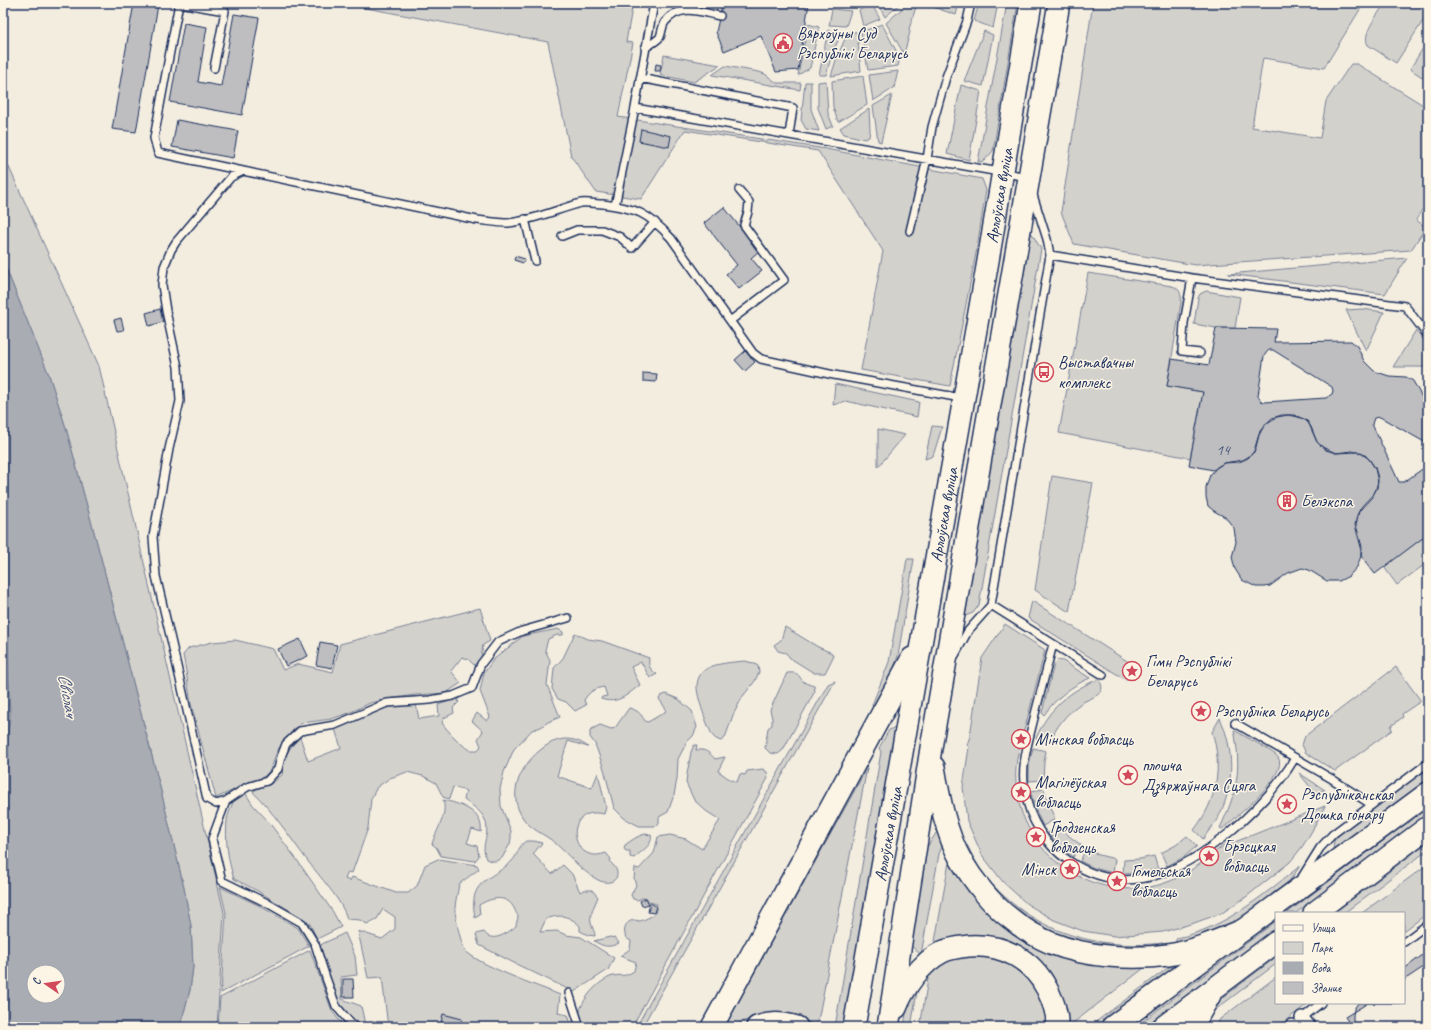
<svg xmlns="http://www.w3.org/2000/svg" width="1431" height="1030" viewBox="0 0 1431 1030" font-family="Caveat,sans-serif">
	<rect width="100%" height="100%" fill="#f3ede0"/>
	<filter id="ink" filterUnits="userSpaceOnUse"><feTurbulence type="fractalNoise" baseFrequency=".025" numOctaves="2"/><feDisplacementMap in="SourceGraphic" scale="8" xChannelSelector="R" yChannelSelector="G"/><feConvolveMatrix kernelMatrix="1 2 1 2 8 2 1 2 1" color-interpolation-filters="sRGB"/></filter>
	<g filter="url(#ink)">
		<!-- green -->
		<path fill="#d3d1cc" stroke="#778095" d="M 339,3 L 633,3 L 626,42 L 633,43 L 618,117 L 826,149 L 982,179 L 986,190 L 977,248 L 950,386 L 861,370 L 883,251 L 818,151 L 685,130 L 641,199 L 596,192 L 571,156 L 548,42 Z
			M 877,3 L 901,3 L 885,17 Z
			M 922,3 L 959,3 L 956,15 Z
			M 979,3 L 998,3 L 993,28 L 974,21 Z
			M 1007,3 L 1018,3 L 993,151 L 984,161 L 978,162 Z
			M 1093,3 L 1364,3 L 1324,68 L 1263,58 L 1252,127 L 1320,138 L 1326,101 L 1351,64 L 1357,64 L 1428,108 L 1428,200 L 1416,220 L 1426,227 L 1411,250 L 1195,265 L 1074,244 L 1061,212 Z
			M 1385,3 L 1428,3 L 1428,13 L 1396,63 L 1368,45 C 1361,34 1379,13 1385,3 Z
			M 872,5 L 880,19 L 863,26 L 859,10 Z
			M 906,5 L 916,7 L 909,29 L 910,32 L 904,54 L 886,23 Z
			M 832,9 L 851,11 L 846,26 L 829,25 Z
			M 808,24 L 819,27 L 810,68 L 798,75 Z
			M 882,24 L 900,58 L 898,66 L 868,70 L 861,32 Z
			M 828,30 L 842,33 L 833,51 L 826,75 L 819,75 Z
			M 984,31 L 993,35 L 983,86 L 964,81 Z
			M 848,32 L 857,32 L 861,71 L 831,76 L 837,57 Z
			M 1428,40 L 1428,81 L 1410,69 Z
			M 664,55 L 720,65 L 694,82 L 660,75 Z
			M 725,66 L 759,72 L 765,74 L 777,83 L 801,83 L 800,90 L 712,75 Z
			M 898,71 L 894,88 L 873,101 L 869,75 Z
			M 863,76 L 867,105 L 838,122 L 833,107 L 832,81 Z
			M 826,81 L 828,113 L 833,126 L 826,129 L 818,108 L 818,82 Z
			M 805,82 L 811,82 L 811,109 L 819,131 L 806,129 L 801,120 Z
			M 961,85 L 981,91 L 969,160 L 947,154 Z
			M 892,95 L 881,142 L 878,141 L 873,106 Z
			M 869,109 L 870,130 L 869,137 L 865,139 L 844,134 L 840,128 Z
			M 3,154 L 99,366 L 224,913 L 217,1027 L 180,1027 L 190,990 L 193,967 L 191,926 L 184,888 L 162,795 L 101,558 L 66,428 L 49,375 L 3,261 Z
			M 1031,232 L 1041,249 L 979,605 L 973,613 L 965,616 L 973,564 Z
			M 1407,258 L 1385,294 L 1228,274 Z
			M 1088,273 L 1172,286 C 1180,288 1182,295 1181,303 L 1167,386 L 1203,392 L 1190,458 L 1059,433 Z
			M 1206,291 L 1240,297 L 1235,328 L 1216,328 L 1194,324 L 1198,298 L 1200,294 Z
			M 1362,309 L 1384,312 L 1366,351 L 1346,310 Z
			M 1416,330 L 1428,346 L 1428,367 L 1393,367 Z
			M 835,384 L 919,402 L 917,417 L 846,401 L 833,405 Z
			M 932,426 L 942,427 L 933,456 L 925,459 Z
			M 878,429 L 905,435 L 878,467 Z
			M 1052,476 L 1093,483 L 1069,612 L 1035,590 Z
			M 1428,534 L 1428,562 L 1397,585 L 1384,567 Z
			M 907,559 L 914,559 L 898,656 L 886,691 L 875,713 L 872,705 L 889,662 Z
			M 1032,601 L 1135,666 L 1126,680 L 1028,618 Z
			M 480,608 L 490,641 L 483,645 L 481,658 L 474,665 L 468,659 L 462,657 L 451,671 L 461,683 L 446,693 L 415,695 L 388,699 L 370,703 L 349,713 L 331,719 L 302,723 L 294,729 L 284,741 L 277,751 L 271,769 L 265,776 L 216,798 L 191,704 L 186,671 L 183,655 L 189,648 L 212,642 L 235,640 L 273,649 L 283,670 L 298,664 L 333,672 L 340,644 Z
			M 3,614 C 9,670 13,727 3,784 Z
			M 1005,624 L 1045,650 C 1039,673 1033,697 1027,720 C 1021,741 1014,761 1016,783 C 1020,854 1093,905 1162,884 C 1188,876 1209,857 1230,840 L 1235,842 L 1325,806 L 1312,831 L 1302,847 L 1290,862 L 1246,897 L 1222,913 L 1194,923 L 1163,932 L 1114,936 L 1083,931 L 1054,920 L 1027,904 L 1003,882 L 982,855 L 967,821 L 963,787 L 969,747 L 967,745 L 970,736 L 982,658 Z
			M 785,627 L 818,647 L 832,653 L 833,657 L 825,673 L 814,673 L 790,658 L 786,653 L 778,651 L 774,645 L 781,640 Z
			M 558,629 L 563,632 L 563,635 L 557,635 L 548,639 L 545,650 L 550,660 L 547,685 L 560,717 L 548,722 L 541,727 L 532,730 L 514,749 L 504,772 L 500,789 L 501,806 L 511,831 L 511,838 L 510,844 L 502,858 L 496,861 L 491,861 L 486,859 C 483,851 484,845 486,837 C 490,817 479,810 464,800 L 466,791 L 453,787 L 449,799 L 443,797 L 436,783 L 423,776 L 407,772 L 390,778 L 377,787 L 371,799 L 368,828 L 352,873 L 348,872 L 345,879 L 350,881 L 352,877 L 396,893 L 408,893 L 417,886 L 425,865 L 438,859 L 477,865 L 479,869 L 459,884 C 458,892 455,901 455,909 C 455,916 461,945 465,950 C 475,964 541,987 560,995 L 558,1013 L 568,1015 L 572,1027 L 388,1027 L 382,977 L 368,978 L 358,931 L 382,939 L 395,929 L 395,917 L 383,909 L 377,919 L 367,924 L 360,920 L 347,919 C 342,900 319,876 307,860 C 289,836 274,813 253,792 L 255,790 L 275,781 L 282,775 L 285,757 L 291,747 L 300,737 L 308,761 L 341,748 L 335,729 C 361,717 386,704 416,704 L 419,719 L 439,716 L 438,705 L 450,701 L 456,698 L 459,702 L 453,708 L 454,713 L 444,718 L 442,723 C 447,730 462,747 471,750 C 472,750 477,750 478,750 L 481,746 L 478,739 L 483,731 L 472,721 L 477,713 L 487,721 L 490,717 L 480,691 L 484,673 L 493,660 L 523,636 Z
			M 575,633 L 588,639 L 602,641 L 649,658 C 648,666 650,670 657,674 L 650,678 L 641,662 L 631,667 L 640,685 C 628,694 618,705 601,699 L 602,697 L 607,696 L 604,687 C 594,689 590,691 584,700 L 586,705 L 575,711 L 566,702 L 558,699 L 552,689 L 554,668 L 563,658 Z
			M 1058,660 L 1063,661 L 1090,678 C 1071,686 1056,698 1044,715 L 1042,713 L 1054,664 Z
			M 745,661 L 753,663 L 758,666 L 759,672 L 755,681 L 743,696 L 733,715 L 725,738 L 721,741 C 718,740 715,739 713,736 C 708,729 696,694 697,686 C 697,679 701,671 708,668 C 717,663 735,662 745,661 Z
			M 1396,667 L 1421,701 L 1402,714 L 1403,717 L 1391,726 L 1392,730 L 1335,771 L 1306,753 L 1302,745 L 1305,736 Z
			M 787,673 C 801,672 797,676 804,682 C 807,684 811,685 814,686 L 815,691 L 783,750 L 778,754 L 770,753 L 765,748 L 768,728 L 772,725 L 772,718 L 770,710 Z
			M 1099,679 C 1101,683 1103,687 1101,691 C 1098,697 1085,700 1080,704 C 1066,714 1056,727 1049,743 L 1036,738 C 1048,709 1070,690 1099,679 Z
			M 835,681 L 642,1027 L 636,1027 L 828,684 Z
			M 666,694 L 678,699 L 692,711 L 697,727 L 693,736 L 687,742 L 678,759 L 677,779 L 674,795 L 668,812 L 659,817 L 659,823 L 656,826 L 639,826 L 624,818 L 614,808 L 604,769 L 595,744 L 590,737 L 590,730 L 600,725 L 611,729 L 615,728 L 629,708 C 638,710 641,714 645,721 L 648,722 L 665,712 L 666,709 L 659,699 L 661,696 Z
			M 1220,718 C 1234,749 1235,784 1219,816 C 1215,824 1208,831 1203,839 L 1194,830 C 1217,801 1223,767 1212,732 Z
			M 894,728 L 896,734 L 845,1027 L 835,1027 L 881,752 L 879,748 L 889,730 Z
			M 1234,730 C 1242,735 1273,751 1278,757 C 1290,774 1234,819 1222,829 L 1220,828 C 1237,792 1242,770 1234,730 Z
			M 564,739 C 574,739 580,741 588,747 L 568,741 L 557,776 L 592,788 L 598,773 L 606,807 L 604,814 C 562,804 569,867 606,853 L 611,859 L 610,862 C 625,874 614,888 598,880 C 581,871 569,855 554,842 C 544,834 530,829 523,818 C 504,791 525,758 549,744 C 554,741 559,740 564,739 Z
			M 694,745 L 697,745 L 696,750 C 705,749 709,752 715,759 L 725,757 L 718,771 L 728,778 L 737,782 L 740,774 L 745,775 L 747,771 L 763,769 L 767,772 L 768,778 L 632,1027 L 582,1027 C 570,1010 597,980 613,976 C 623,974 623,978 634,971 L 636,962 L 620,956 L 630,949 L 631,941 L 626,938 C 623,930 624,922 634,920 C 636,920 638,921 640,921 C 644,920 652,916 655,914 L 657,904 L 649,902 L 646,897 L 637,900 L 633,899 L 631,895 L 636,885 L 634,879 L 635,868 L 639,869 L 654,853 L 658,837 L 670,835 L 686,839 L 702,849 L 720,820 L 706,811 L 694,800 L 686,783 L 687,774 L 691,752 Z
			M 1033,748 L 1046,751 L 1044,762 L 1043,780 L 1029,781 L 1029,765 Z
			M 1428,767 L 1428,779 L 1333,850 L 1334,841 L 1343,830 Z
			M 867,768 L 817,1026 L 797,1017 L 769,1013 L 741,1022 L 736,1027 L 724,1027 Z
			M 1299,773 L 1325,790 L 1315,793 Z
			M 1044,789 L 1047,801 L 1055,819 L 1043,826 L 1037,813 L 1030,791 Z
			M 246,794 L 253,805 L 268,821 L 297,860 L 333,912 L 341,927 L 317,939 L 310,924 L 304,919 L 256,890 L 234,879 C 228,861 225,839 227,820 C 228,813 232,806 234,799 Z
			M 443,800 C 458,803 484,811 481,832 L 472,829 L 467,843 L 477,846 L 479,856 L 475,861 L 441,856 L 436,847 L 432,844 C 436,830 448,815 443,800 Z
			M 1428,807 L 1428,814 L 1296,913 L 1287,913 Z
			M 1059,825 L 1069,836 L 1081,845 L 1073,857 L 1060,846 L 1048,833 Z
			M 938,830 L 943,844 L 939,854 L 921,955 L 909,944 L 924,852 Z
			M 645,834 L 651,835 C 654,845 640,852 634,858 L 630,857 L 630,851 L 626,851 L 624,849 L 625,845 C 632,840 637,836 645,834 Z
			M 1187,836 L 1197,846 L 1184,857 L 1167,866 L 1161,853 L 1176,845 Z
			M 526,841 L 534,841 L 542,843 L 533,854 L 552,874 L 563,865 L 572,874 L 580,892 L 584,890 L 592,890 L 598,897 C 595,904 589,916 591,923 C 592,928 595,931 595,936 L 588,935 L 580,931 L 580,926 C 569,915 560,914 546,919 L 540,932 L 557,931 L 566,935 L 581,937 L 614,958 L 608,970 L 574,992 L 516,964 L 479,945 L 476,934 L 484,932 C 492,944 508,933 516,926 C 516,923 518,919 518,916 C 518,916 515,911 515,910 C 508,894 492,897 479,905 L 480,915 L 475,918 C 474,912 473,905 474,899 C 476,879 500,874 512,861 C 518,855 518,846 526,841 Z
			M 1428,842 L 1428,850 L 1344,913 L 1334,913 Z
			M 967,845 C 972,854 976,864 982,872 C 1026,929 1092,951 1163,943 L 1162,948 L 1124,950 L 1051,935 L 995,896 L 963,849 Z
			M 1086,849 L 1099,855 L 1115,859 L 1113,873 L 1094,868 L 1080,861 Z
			M 1154,856 L 1158,869 L 1142,873 L 1123,874 L 1124,860 L 1140,859 Z
			M 951,859 L 961,879 L 980,904 L 1003,925 L 1148,965 L 1068,1027 L 1064,1027 L 1015,945 L 997,937 L 984,935 L 965,937 L 934,947 L 949,862 Z
			M 1428,864 L 1428,913 L 1404,931 L 1404,913 L 1362,913 Z
			M 1300,866 L 1284,889 L 1253,911 L 1227,928 L 1174,946 L 1177,938 C 1225,928 1262,896 1300,866 Z
			M 220,887 L 258,905 L 298,928 L 309,946 L 221,993 L 226,913 Z
			M 1276,921 L 1276,928 L 1144,1027 L 1135,1027 Z
			M 345,933 L 355,956 L 357,975 L 341,977 L 342,999 L 361,1006 L 364,1020 L 363,1025 L 362,1026 C 331,1015 331,972 320,947 L 322,944 Z
			M 610,937 L 615,938 L 619,943 C 610,948 603,947 594,941 Z
			M 310,950 L 332,1011 L 344,1027 L 218,1027 L 220,998 Z
			M 998,955 L 1029,977 L 1048,1011 L 1043,1027 L 920,1027 L 929,973 C 951,955 972,956 998,955 Z
			M 1276,957 L 1276,964 L 1203,1019 L 1216,1003 Z
			M 1169,967 L 1173,967 L 1175,970 L 1173,973 L 1099,1027 L 1089,1027 Z
			M 1276,977 L 1276,1003 L 1309,1003 L 1277,1027 L 1216,1027 L 1220,1019 Z
			M 918,986 L 911,1027 L 904,1027 L 908,1000 Z"/>
		<!-- water -->
		<path fill="#a9acb3" stroke="#707a91" fill-rule="evenodd" d="M 3,261 L 49,375 L 66,428 L 101,558 L 162,795 L 184,888 L 191,926 L 193,967 L 190,990 L 180,1027 L 3,1027 L 3,784 L 10,715 L 8,662 L 3,614 ZM 34,972 L 58,972 L 58,996 L 34,996 Z"/>
		<!-- building -->
		<path fill="#bebec0" stroke="#1b2f5e" fill-rule="evenodd" d="M 134,3 L 146,3 L 158,5 L 136,132 L 112,129 Z
			M 718,3 L 809,3 L 798,70 L 776,72 L 761,36 L 724,51 L 716,32 L 722,5 Z
			M 234,14 L 259,18 L 242,115 L 170,102 L 184,23 L 207,27 L 198,82 L 221,86 Z
			M 656,64 L 661,65 L 660,71 L 655,71 Z
			M 177,120 L 238,131 L 233,158 L 172,147 Z
			M 641,129 L 671,136 L 669,147 L 639,141 Z
			M 724,207 L 759,251 L 751,258 L 762,271 L 739,289 L 726,274 L 737,265 L 704,223 Z
			M 515,256 L 525,259 L 523,263 L 514,260 Z
			M 160,309 L 163,322 L 149,326 L 146,313 Z
			M 121,318 L 124,330 L 117,331 L 114,320 Z
			M 1216,328 L 1276,329 L 1274,342 L 1351,341 L 1357,346 L 1364,361 L 1374,371 L 1389,376 L 1406,377 L 1413,381 L 1428,408 L 1428,444 L 1380,417 L 1374,418 L 1372,424 L 1399,482 L 1404,482 L 1428,465 L 1428,534 L 1375,574 L 1361,556 L 1362,547 L 1356,525 L 1359,511 L 1372,497 L 1377,488 L 1378,478 L 1375,468 L 1369,459 L 1361,453 L 1352,451 L 1336,453 L 1322,447 L 1317,442 L 1309,424 L 1307,421 L 1294,415 L 1282,415 L 1272,418 L 1268,422 L 1260,431 L 1254,451 L 1251,455 L 1243,460 L 1224,463 L 1213,470 L 1189,465 L 1203,392 L 1167,386 L 1172,359 L 1209,365 ZM 1269,350 L 1273,350 L 1332,387 L 1333,391 L 1332,394 L 1326,398 L 1265,402 L 1261,401 L 1258,396 L 1264,356 L 1267,352 Z
			M 745,351 L 755,362 L 745,371 L 735,360 Z
			M 643,373 L 657,374 L 656,382 L 643,381 Z
			M 1288,415 L 1299,417 L 1307,421 L 1311,427 L 1317,442 L 1326,450 L 1336,453 L 1357,452 L 1365,455 L 1369,459 L 1375,468 L 1378,482 L 1375,492 L 1362,506 L 1357,515 L 1355,525 L 1361,547 L 1361,556 L 1357,567 L 1349,576 L 1339,581 L 1327,581 L 1309,570 L 1302,568 L 1288,573 L 1270,586 L 1265,587 L 1256,587 L 1242,580 L 1235,569 L 1232,557 L 1236,542 L 1234,528 L 1225,517 L 1214,511 L 1208,506 L 1206,497 L 1206,487 L 1210,475 L 1217,467 L 1224,463 L 1239,462 L 1248,458 L 1255,451 L 1259,435 L 1265,424 L 1277,417 Z
			M 300,639 L 308,656 L 286,666 L 278,649 Z
			M 320,642 L 337,645 L 332,668 L 316,665 Z
			M 646,898 L 649,904 L 642,906 L 640,901 Z
			M 650,903 L 656,906 L 654,913 L 648,912 Z
			M 1428,951 L 1428,1027 L 1356,1027 L 1353,1021 L 1353,1015 L 1354,1009 L 1358,1003 L 1404,1003 L 1404,969 Z
			M 1428,964 L 1428,1027 L 1352,1027 L 1345,1017 L 1368,1003 L 1404,1003 L 1404,980 Z
			M 343,979 L 353,979 L 354,997 L 343,997 Z
			M 443,1014 L 462,1019 L 460,1027 L 440,1027 Z"/>
		<g fill="none" stroke-linecap="round" stroke-linejoin="round">
			<!-- service casing -->
			<g stroke="#1b2f5e" stroke-width="10">
				<path id="service" d="M 645,48 C 649,45 657,41 660,37 C 662,32 662,26 665,22 C 679,3 701,12 720,16
					M 214,68 L 225,11 L 179,3 L 154,138 L 158,153 L 243,171
					M 640,78 L 793,108 L 789,135
					M 635,108 L 654,3
					M 615,206 L 635,108 L 1028,177
					M 525,219 L 535,261
					M 910,231 L 927,159 L 932,127 L 946,77 L 967,21 L 971,3
					M 562,236 L 577,230 L 602,230 L 620,237 L 632,248 L 655,222
					M 1050,255 L 1192,278 L 1405,306 L 1428,336
					M 1192,278 L 1184,323 L 1182,351 L 1200,353
					M 730,321 L 784,280 L 744,225 L 748,212 L 749,202 L 739,190
					M 991,605 L 1103,675
					M 1053,644 C 1047,667 1041,691 1035,714 C 1029,740 1020,765 1025,791 C 1029,819 1045,845 1069,861 C 1128,900 1181,872 1230,832 C 1256,810 1278,787 1295,758
					M 955,655 L 968,631 L 991,605 L 1050,255 L 1047,239 L 1033,195
					M 1235,723 L 1332,779 L 1372,805
					M 226,801 L 216,804 L 207,799 L 172,644 L 156,576 L 153,537 L 169,449 L 180,401 L 178,367 L 166,311 L 162,285 L 164,267 L 171,250 L 176,242 L 231,177 L 243,171 L 477,220 C 487,221 498,223 508,223 C 532,221 558,209 581,203 C 588,202 596,204 603,204 C 636,208 648,213 671,238 L 753,353 L 761,359 L 834,375 L 961,398
					M 1302,877 L 1320,848 L 1333,834 L 1428,763
					M 1404,942 L 1428,924
					M 569,993 L 580,1027
					M 1301,1019 L 1321,1003
					M 356,1027 L 352,1025 L 336,1006 L 326,978 L 315,944 L 302,923 L 267,903 L 222,881 L 212,839 L 226,801 L 247,787 L 267,781 L 278,769 L 281,757 L 286,744 L 300,731 L 335,725 L 387,703 L 430,700 L 453,696 L 472,688 L 481,664 L 498,642 L 522,631 L 568,618"/>
			</g>
			<!-- minor casing -->
			<g stroke="#1b2f5e" stroke-width="16">
				<path id="minor" d="M 1302,1018 L 1309,1027
					M 1292,1026 L 1293,1027"/>
			</g>
			<!-- primary casing -->
			<g stroke="#1b2f5e" stroke-width="24">
				<g id="primary">
					<path d="M 934,767 C 939,797 946,834 961,860 C 972,879 992,905 1010,918 C 1022,928 1037,937 1051,943 C 1086,957 1132,960 1168,955 C 1194,951 1219,940 1243,930"/>
					<path d="M 1314,913 L 1428,827"/>
					<path d="M 896,1008 C 904,987 922,962 942,952 C 950,948 960,947 969,946 C 1003,944 1032,959 1047,989 C 1053,1001 1058,1013 1057,1027"/>
					<path d="M 712,1027 L 912,658"/>
					<path d="M 757,1027 C 770,1022 784,1023 797,1027"/>
					<path id="s1" d="M 854,1027 L 988,261 L 1031,3"/>
					<path d="M 888,1027 L 931,748 L 1059,3"/>
					<path d="M 1112,1027 L 1428,793"/>
					<path d="M 1163,1027 L 1276,942"/>
					<path d="M 1192,1027 L 1210,995"/>
				</g>
			</g>
			<!-- service -->
			<use href="#service" stroke="#fcf5e5" stroke-width="7"/>
			<!-- minor -->
			<use href="#minor" stroke="#fcf5e5" stroke-width="13"/>
			<!-- primary -->
			<use href="#primary" stroke="#fcf5e5" stroke-width="21"/>
		</g>
	</g>
	<!-- icons -->
	<defs>
		<g id="civic-ring" transform="scale(1)"><circle r="9.5" fill="#fcf5e5" stroke="#d1495b" stroke-width="1.5"/><path d="M-.6-6.5H3V-4.5H.6V-3L4-1V1h2V6H-6V1h2V-1L-.6-3ZM-1.2 2.5V6h2.4V2.5Z" fill="#d1495b"/></g>
		<g id="bus-ring" transform="scale(1)"><circle r="9.5" fill="#fcf5e5" stroke="#d1495b" stroke-width="1.5"/><path d="M-5-6H5V4H4V6H2V4H-2V6H-4V4H-5ZM-3.5-4V0h7V-4ZM-3.5 1.2v1.5H-2V1.2ZM2 1.2v1.5H3.5V1.2Z" fill="#d1495b"/></g>
		<g id="building-ring" transform="scale(1)"><circle r="9.5" fill="#fcf5e5" stroke="#d1495b" stroke-width="1.5"/><path d="M-4-6H4V6H1V3H-1V6H-4ZM-2.5-4.3h1.7v1.8h-1.7ZM.8-4.3h1.7v1.8H.8ZM-2.5-1h1.7V.8h-1.7ZM.8-1h1.7V.8H.8Z" fill="#d1495b"/></g>
		<g id="sight-ring" transform="scale(1)"><circle r="9.5" fill="#fcf5e5" stroke="#d1495b" stroke-width="1.5"/><path d="M0-6L1.8-2.2L6-1.7L2.9 1.2L3.7 5.4L0 3.3L-3.7 5.4L-2.9 1.2L-6-1.7L-1.8-2.2Z" fill="#d1495b"/></g>
	</defs>
	<g fill-rule="evenodd">
		<use href="#civic-ring" x="783" y="43"/>
		<use href="#bus-ring" x="1044" y="372"/>
		<use href="#building-ring" x="1287" y="501"/>
		<use href="#sight-ring" x="1132" y="671"/>
		<use href="#sight-ring" x="1201" y="711"/>
		<use href="#sight-ring" x="1021" y="739"/>
		<use href="#sight-ring" x="1128" y="775"/>
		<use href="#sight-ring" x="1021" y="792"/>
		<use href="#sight-ring" x="1287" y="804"/>
		<use href="#sight-ring" x="1036" y="837"/>
		<use href="#sight-ring" x="1209" y="856"/>
		<use href="#sight-ring" x="1070" y="869"/>
		<use href="#sight-ring" x="1117" y="881"/>
	</g>
	<g text-anchor="middle" stroke-width="3" stroke-linejoin="round" paint-order="stroke">
		<!-- number labels -->
		<g font-size="15" fill="#445376">
			<text x="1223" y="455">14</text>
		</g>
		<!-- poi labels -->
		<g font-size="17" fill="#1b2f5e" stroke="#fcf5e5" text-anchor="start">
			<text x="797" y="39">Вярхоўны Суд<tspan x="797" dy="20">Рэспублікі Беларусь</tspan></text>
			<text x="1058" y="368">Выставачны<tspan x="1058" dy="20">комплекс</tspan></text>
			<text x="1301" y="507">Белэкспа</text>
			<text x="1146" y="667">Гімн Рэспублікі<tspan x="1146" dy="20">Беларусь</tspan></text>
			<text x="1215" y="717">Рэспубліка Беларусь</text>
			<text x="1035" y="745">Мінская вобласць</text>
			<text x="1142" y="771">плошча<tspan x="1142" dy="20">Дзяржаўнага Сцяга</tspan></text>
			<text x="1035" y="788">Магілёўская<tspan x="1035" dy="20">вобласць</tspan></text>
			<text x="1301" y="800">Рэспубліканская<tspan x="1301" dy="20">Дошка гонару</tspan></text>
			<text x="1050" y="833">Гродзенская<tspan x="1050" dy="20">вобласць</tspan></text>
			<text x="1223" y="852">Брэсцкая<tspan x="1223" dy="20">вобласць</tspan></text>
			<text x="1056" y="875" text-anchor="end">Мінск</text>
			<text x="1131" y="877">Гомельская<tspan x="1131" dy="20">вобласць</tspan></text>
		</g>
		<!-- street labels -->
		<g font-size="17" fill="#1b2f5e" stroke="#fcf5e5">
			<text dy="6" stroke="none"><textPath href="#s1" startOffset="844">Арлоўская вуліца</textPath></text>
			<text dy="6" stroke="none"><textPath href="#s1" startOffset="520">Арлоўская вуліца</textPath></text>
			<text dy="6" stroke="none"><textPath href="#s1" startOffset="196">Арлоўская вуліца</textPath></text>
		</g>
		<!-- water labels -->
		<g font-size="18" font-style="italic" fill="#465478" stroke="#fcf5e5">
			<text transform="translate(68 695) rotate(80)" y="6">Свіслач</text>
		</g>
	</g>
	<!-- margin -->
	<rect width="1431" height="1030" fill="none" stroke="#fcf5e5" stroke-width="16"/>
	<rect x="8" y="8" width="1415" height="1014" fill="none" stroke="#1b2f5e" stroke-width="1.5" filter="url(#ink)"/>
	<!-- legend -->
	<rect x="1275" y="912" width="130" height="92" fill="#fcf5e5" stroke="#a2a6af"/>
	<rect x="1283" y="925" width="20" height="6" fill="#fcf5e5" stroke="#a2a6af"/>
	<text x="1311" y="932" font-size="12" fill="#1b2f5e">Улица</text>
	<rect x="1283" y="942" width="20" height="12" fill="#d3d1cc" stroke="#a2a6af"/>
	<text x="1311" y="952" font-size="12" fill="#1b2f5e">Парк</text>
	<rect x="1283" y="962" width="20" height="12" fill="#a9acb3" stroke="#a2a6af"/>
	<text x="1311" y="972" font-size="12" fill="#1b2f5e">Вода</text>
	<rect x="1283" y="982" width="20" height="12" fill="#bebec0" stroke="#a2a6af"/>
	<text x="1311" y="992" font-size="12" fill="#1b2f5e">Здание</text>
	<!-- north arrow -->
	<g transform="translate(46 984) rotate(283)"><circle r="19" fill="#fcf5e5" stroke="#a2a6af"/>
	<path d="M0-3L7 15L0 10L-7 15Z" fill="#d1495b"/>
	<text y="-6" font-size="11" font-weight="bold" text-anchor="middle" fill="#1b2f5e">С</text>
	</g>
</svg>
